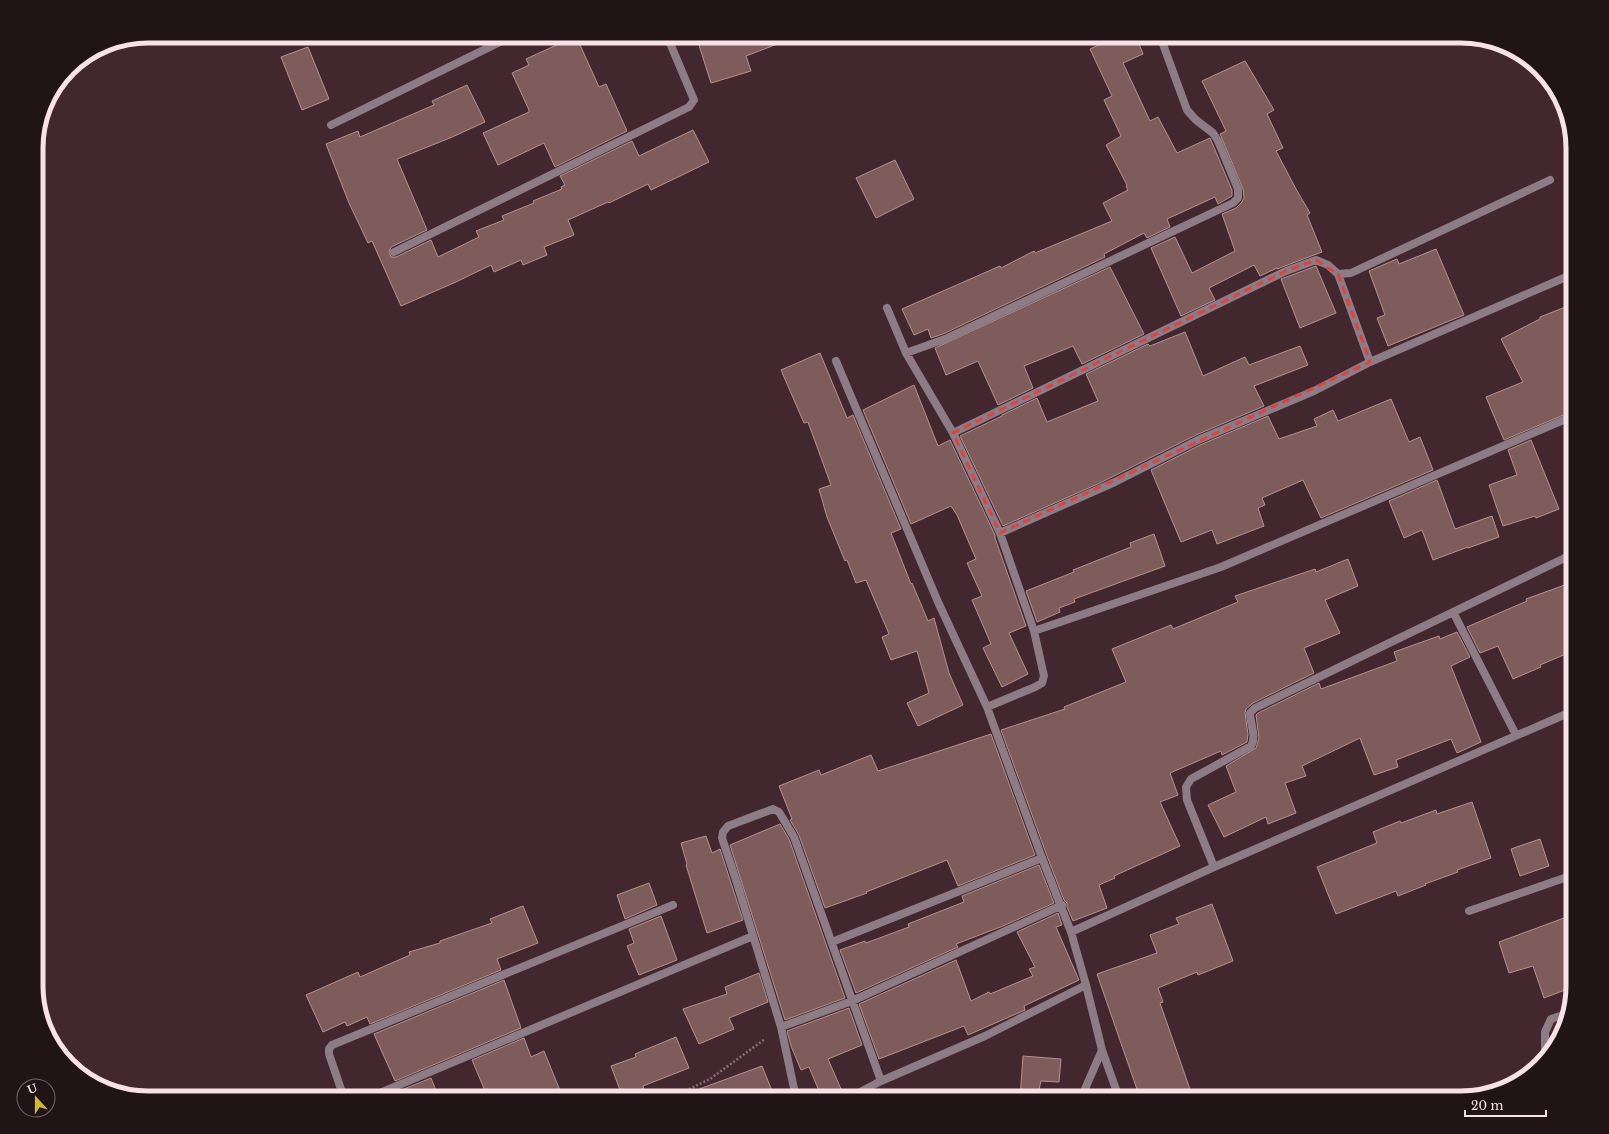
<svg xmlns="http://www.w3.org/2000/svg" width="1609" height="1134" viewBox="0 0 1609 1134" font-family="'Libre Baskerville',serif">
	<rect width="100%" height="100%" fill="#43272e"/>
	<!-- building -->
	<path fill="#7d5c5b" stroke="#b69290" d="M 576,36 L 599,87 L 606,84 L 627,131 L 555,167 L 544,143 L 498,165 L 483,133 L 529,112 L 529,110 L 512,73 L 529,65 L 526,59 Z
		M 735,36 L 793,36 L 793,38 L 746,56 L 751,71 L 711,83 L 698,42 Z
		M 1119,36 L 1136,36 L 1143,54 L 1123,63 L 1150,121 L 1158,117 L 1177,153 L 1210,138 L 1232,190 L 1232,196 L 1218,204 L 1215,197 L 1167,219 L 1170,227 L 1147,238 L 1144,233 L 1104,254 L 1105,257 L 943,334 L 931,338 L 928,329 L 914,335 L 902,309 L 1000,266 L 1001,268 L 1034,251 L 1035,253 L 1112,221 L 1103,203 L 1128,190 L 1126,186 L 1127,185 L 1106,145 L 1121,136 L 1104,100 L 1112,96 L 1090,49 Z
		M 308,47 L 329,99 L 302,110 L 281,57 Z
		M 1245,61 L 1274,110 L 1267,114 L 1283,148 L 1276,151 L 1296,189 L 1310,213 L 1307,215 L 1322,252 L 1277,269 L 1277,268 L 1260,276 L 1254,265 L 1209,288 L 1215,300 L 1181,316 L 1151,248 L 1175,237 L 1192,273 L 1235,251 L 1222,214 L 1236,208 L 1242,202 L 1244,198 L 1243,189 L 1220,134 L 1226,131 L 1202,81 Z
		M 467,85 L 485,122 L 450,138 L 397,159 L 427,230 L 391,247 L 389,252 L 391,257 L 396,257 L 431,240 L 438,257 L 479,237 L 476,231 L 504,220 L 502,216 L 534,203 L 533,201 L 562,189 L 561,187 L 565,185 L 560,176 L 632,141 L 639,156 L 693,130 L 709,162 L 651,190 L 648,184 L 609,203 L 608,202 L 568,220 L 574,235 L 544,247 L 547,255 L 523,265 L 521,260 L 494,272 L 491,265 L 456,282 L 401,306 L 372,241 L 368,243 L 349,203 L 326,144 L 358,131 L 360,137 L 434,105 L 432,101 Z
		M 895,160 L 914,199 L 876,218 L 856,178 Z
		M 1436,249 L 1464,315 L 1388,346 L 1377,318 L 1385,315 L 1369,271 L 1397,259 L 1399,264 Z
		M 1316,266 L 1336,313 L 1300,328 L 1281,279 Z
		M 1110,267 L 1144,334 L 1082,364 L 1073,346 L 1024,366 L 1033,388 L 998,405 L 978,361 L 946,375 L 935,348 Z
		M 1573,304 L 1573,411 L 1504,440 L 1486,397 L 1523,382 L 1501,339 L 1540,319 L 1540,317 Z
		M 1185,332 L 1203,376 L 1245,357 L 1249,365 L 1300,346 L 1308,365 L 1254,386 L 1264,406 L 1196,435 L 1100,483 L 1003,526 L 960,436 L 1002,416 L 1002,415 L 1037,398 L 1047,422 L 1098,401 L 1086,374 L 1148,344 L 1150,346 Z
		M 820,353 L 847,418 L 853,415 L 901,529 L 891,533 L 911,584 L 912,583 L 928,621 L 934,618 L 949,673 L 963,705 L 918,726 L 907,703 L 929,693 L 917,651 L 891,660 L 882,637 L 889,634 L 866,580 L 856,583 L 847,560 L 845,561 L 827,517 L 819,489 L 831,485 L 808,422 L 804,423 L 781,370 Z
		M 914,385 L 938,446 L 950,440 L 995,535 L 995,538 L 1026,626 L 1009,633 L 1028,674 L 1002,687 L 983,648 L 991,644 L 972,600 L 982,596 L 967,563 L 976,559 L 957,515 L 951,506 L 911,524 L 863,410 Z
		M 1391,399 L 1409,442 L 1420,437 L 1433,470 L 1321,518 L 1303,480 L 1262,498 L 1265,505 L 1258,508 L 1264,526 L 1217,544 L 1212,530 L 1181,542 L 1151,470 L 1200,445 L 1268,416 L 1279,439 L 1317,426 L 1314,419 L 1333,410 L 1338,421 Z
		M 1531,440 L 1559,509 L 1536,518 L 1535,516 L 1503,526 L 1489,485 L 1517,475 L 1508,450 Z
		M 1437,480 L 1455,529 L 1492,516 L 1499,537 L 1468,548 L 1468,547 L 1433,560 L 1422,530 L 1404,538 L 1389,501 Z
		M 1154,534 L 1165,566 L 1074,599 L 1075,602 L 1059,608 L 1060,612 L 1037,622 L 1026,591 L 1074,572 L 1073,570 L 1131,547 L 1130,543 Z
		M 1348,559 L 1358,586 L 1325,600 L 1340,633 L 1304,648 L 1314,673 L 1253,703 L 1246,709 L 1245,713 L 1248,734 L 1247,742 L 1222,755 L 1221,751 L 1170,773 L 1178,795 L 1160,802 L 1180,846 L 1114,876 L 1115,878 L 1099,885 L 1107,908 L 1073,921 L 1067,907 L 1067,903 L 1064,900 L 1047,856 L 1001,730 L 1065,709 L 1064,707 L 1126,682 L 1112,649 L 1171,625 L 1173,629 L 1238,602 L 1235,596 L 1315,569 L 1316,572 Z
		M 1573,582 L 1573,651 L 1540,665 L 1541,667 L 1513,679 L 1498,646 L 1480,653 L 1467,627 L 1527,601 L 1526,599 Z
		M 1457,632 L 1470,657 L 1451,666 L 1481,742 L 1457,753 L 1451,739 L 1396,760 L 1398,767 L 1374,775 L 1360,738 L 1302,766 L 1306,776 L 1285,783 L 1296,813 L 1268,824 L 1266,817 L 1224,837 L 1208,805 L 1236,792 L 1226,766 L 1256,748 L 1259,738 L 1256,715 L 1258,713 L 1319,683 L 1321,689 L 1397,661 L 1394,652 L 1439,636 L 1440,639 Z
		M 991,734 L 1035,855 L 958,886 L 947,860 L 866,892 L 867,893 L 825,908 L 799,835 L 790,820 L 792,819 L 779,786 L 819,770 L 821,775 L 871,755 L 878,771 Z
		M 1472,802 L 1491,858 L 1457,870 L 1458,872 L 1425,884 L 1426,885 L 1398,896 L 1396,891 L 1336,914 L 1317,867 L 1377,843 L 1373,832 L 1400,821 L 1401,823 L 1436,810 L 1437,814 Z
		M 780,824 L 789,839 L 845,998 L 785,1020 L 730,845 Z
		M 706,836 L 712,853 L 720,849 L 743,920 L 707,933 L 686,865 L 687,864 L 681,843 Z
		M 1540,839 L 1549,866 L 1520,876 L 1511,849 Z
		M 1039,865 L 1054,903 L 1003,926 L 956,944 L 958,947 L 856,993 L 840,950 L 865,941 L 866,943 L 909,927 L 908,924 L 964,902 L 962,896 Z
		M 649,883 L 657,905 L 625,919 L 617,895 Z
		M 1212,904 L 1233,961 L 1198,975 L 1197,972 L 1158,988 L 1163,1002 L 1160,1003 L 1193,1098 L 1140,1098 L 1097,974 L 1157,953 L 1150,935 L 1179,924 L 1176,918 Z
		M 523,906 L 538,943 L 497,959 L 501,970 L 370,1024 L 367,1017 L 347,1026 L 345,1022 L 323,1032 L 306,995 L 358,972 L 360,977 L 410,955 L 409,952 L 440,943 L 440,941 L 492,923 L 490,919 Z
		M 1058,913 L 1062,925 L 1056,927 L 1079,980 L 1024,1006 L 1025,1010 L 968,1035 L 964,1026 L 879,1059 L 859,1004 L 956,960 L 971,1001 L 989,992 L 990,994 L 1033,976 L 1029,969 L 1035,967 L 1017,932 Z
		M 661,916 L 677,960 L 639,975 L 627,946 L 634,943 L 629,929 Z
		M 1564,918 L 1573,945 L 1573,987 L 1544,998 L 1533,966 L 1509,973 L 1499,942 Z
		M 759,973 L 768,1002 L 729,1018 L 734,1029 L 699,1044 L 683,1009 L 727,994 L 725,987 Z
		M 504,980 L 521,1028 L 395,1081 L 374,1034 Z
		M 849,1008 L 862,1045 L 828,1059 L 844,1096 L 844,1098 L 822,1098 L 809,1067 L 801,1070 L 791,1046 L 787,1031 Z
		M 676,1037 L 689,1068 L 643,1086 L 645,1093 L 630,1098 L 623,1098 L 611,1066 L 636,1057 L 635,1054 Z
		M 524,1038 L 531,1057 L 544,1051 L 563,1098 L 488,1098 L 472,1060 Z
		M 1023,1056 L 1061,1059 L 1059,1082 L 1041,1081 L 1037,1098 L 1020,1098 Z
		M 762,1066 L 775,1098 L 683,1098 L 683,1095 Z
		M 431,1078 L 439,1098 L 402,1098 L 399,1091 Z"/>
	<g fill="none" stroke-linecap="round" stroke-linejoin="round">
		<!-- path -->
		<path stroke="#886f75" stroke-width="2.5" stroke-dasharray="2 2" stroke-linecap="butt" d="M 671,1098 L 710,1079 L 765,1039"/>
		<!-- minor -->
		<path stroke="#8d7b85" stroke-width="8" d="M 331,125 L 512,36
			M 394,252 L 689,107 L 694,100 L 667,36
			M 1338,274 L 1370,362
			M 887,308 L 906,353 L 953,433 L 1000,533 L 1034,631 L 1044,676 L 1042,683 L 1035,687 L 987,707
			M 906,353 L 945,339 L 1233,203 L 1238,198 L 1238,189 L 1218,141 L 1213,133 L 1196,120 L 1187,110 L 1160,36
			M 836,361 L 938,602 L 987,707 L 1042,858 L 1071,932 L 1086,985 L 1102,1050 L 1119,1098
			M 953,433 L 1286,271 L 1316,260 L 1328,265 L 1338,274 L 1351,273 L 1550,180
			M 1000,533 L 1115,482 L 1198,440 L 1314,391 L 1370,362 L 1573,274
			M 1453,612 L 1516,735
			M 1034,631 L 1221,567 L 1573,416
			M 1214,867 L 1187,800 L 1186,787 L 1191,779 L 1251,746 C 1257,736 1250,724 1250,713 L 1255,708 L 1573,554
			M 1469,911 L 1573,875
			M 1071,932 L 1214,867 L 1573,711
			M 832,942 L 1042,858
			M 781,1027 L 852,1001 L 1062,905
			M 1545,1059 L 1545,1032 L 1551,1019 L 1569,1013
			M 344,1098 L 329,1054 L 329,1049 L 332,1045 L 673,905
			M 368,1098 L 753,936
			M 796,1098 L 781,1027 L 737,883 L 722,838 L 723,832 L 728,826 L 773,809 L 779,812 L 794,837 L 881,1081
			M 849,1098 L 881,1081 L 985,1036 L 1086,985
			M 1081,1098 L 1102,1050"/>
	</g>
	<!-- marked area -->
	<path fill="none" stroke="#db4445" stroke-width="3" stroke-dasharray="8 5" stroke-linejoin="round" d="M 1316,260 L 1338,274 L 1370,362 L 1000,533 L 953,433 L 1286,271 Z"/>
	<!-- crop -->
	<path d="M0 0H1609V1134H0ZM148 43H1461A105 105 0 0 1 1566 148V986A105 105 0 0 1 1461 1091H148A105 105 0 0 1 43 986V148A105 105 0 0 1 148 43Z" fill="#211417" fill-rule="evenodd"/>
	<path fill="none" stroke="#f7e3e7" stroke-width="5" d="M148 43H1461A105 105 0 0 1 1566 148V986A105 105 0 0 1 1461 1091H148A105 105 0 0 1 43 986V148A105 105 0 0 1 148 43Z"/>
	<!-- north arrow -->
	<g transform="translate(36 1098) rotate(339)"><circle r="19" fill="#211417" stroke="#77676a"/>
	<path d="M0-3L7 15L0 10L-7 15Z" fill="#d0b837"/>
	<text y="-6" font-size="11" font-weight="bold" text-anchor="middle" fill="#f7e3e7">U</text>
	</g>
	<!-- scale -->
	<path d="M1465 1110v6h81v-6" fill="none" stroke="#f7e3e7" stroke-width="2"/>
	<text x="1471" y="1110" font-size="12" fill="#f7e3e7" stroke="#211417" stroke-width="3" paint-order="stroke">20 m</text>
</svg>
